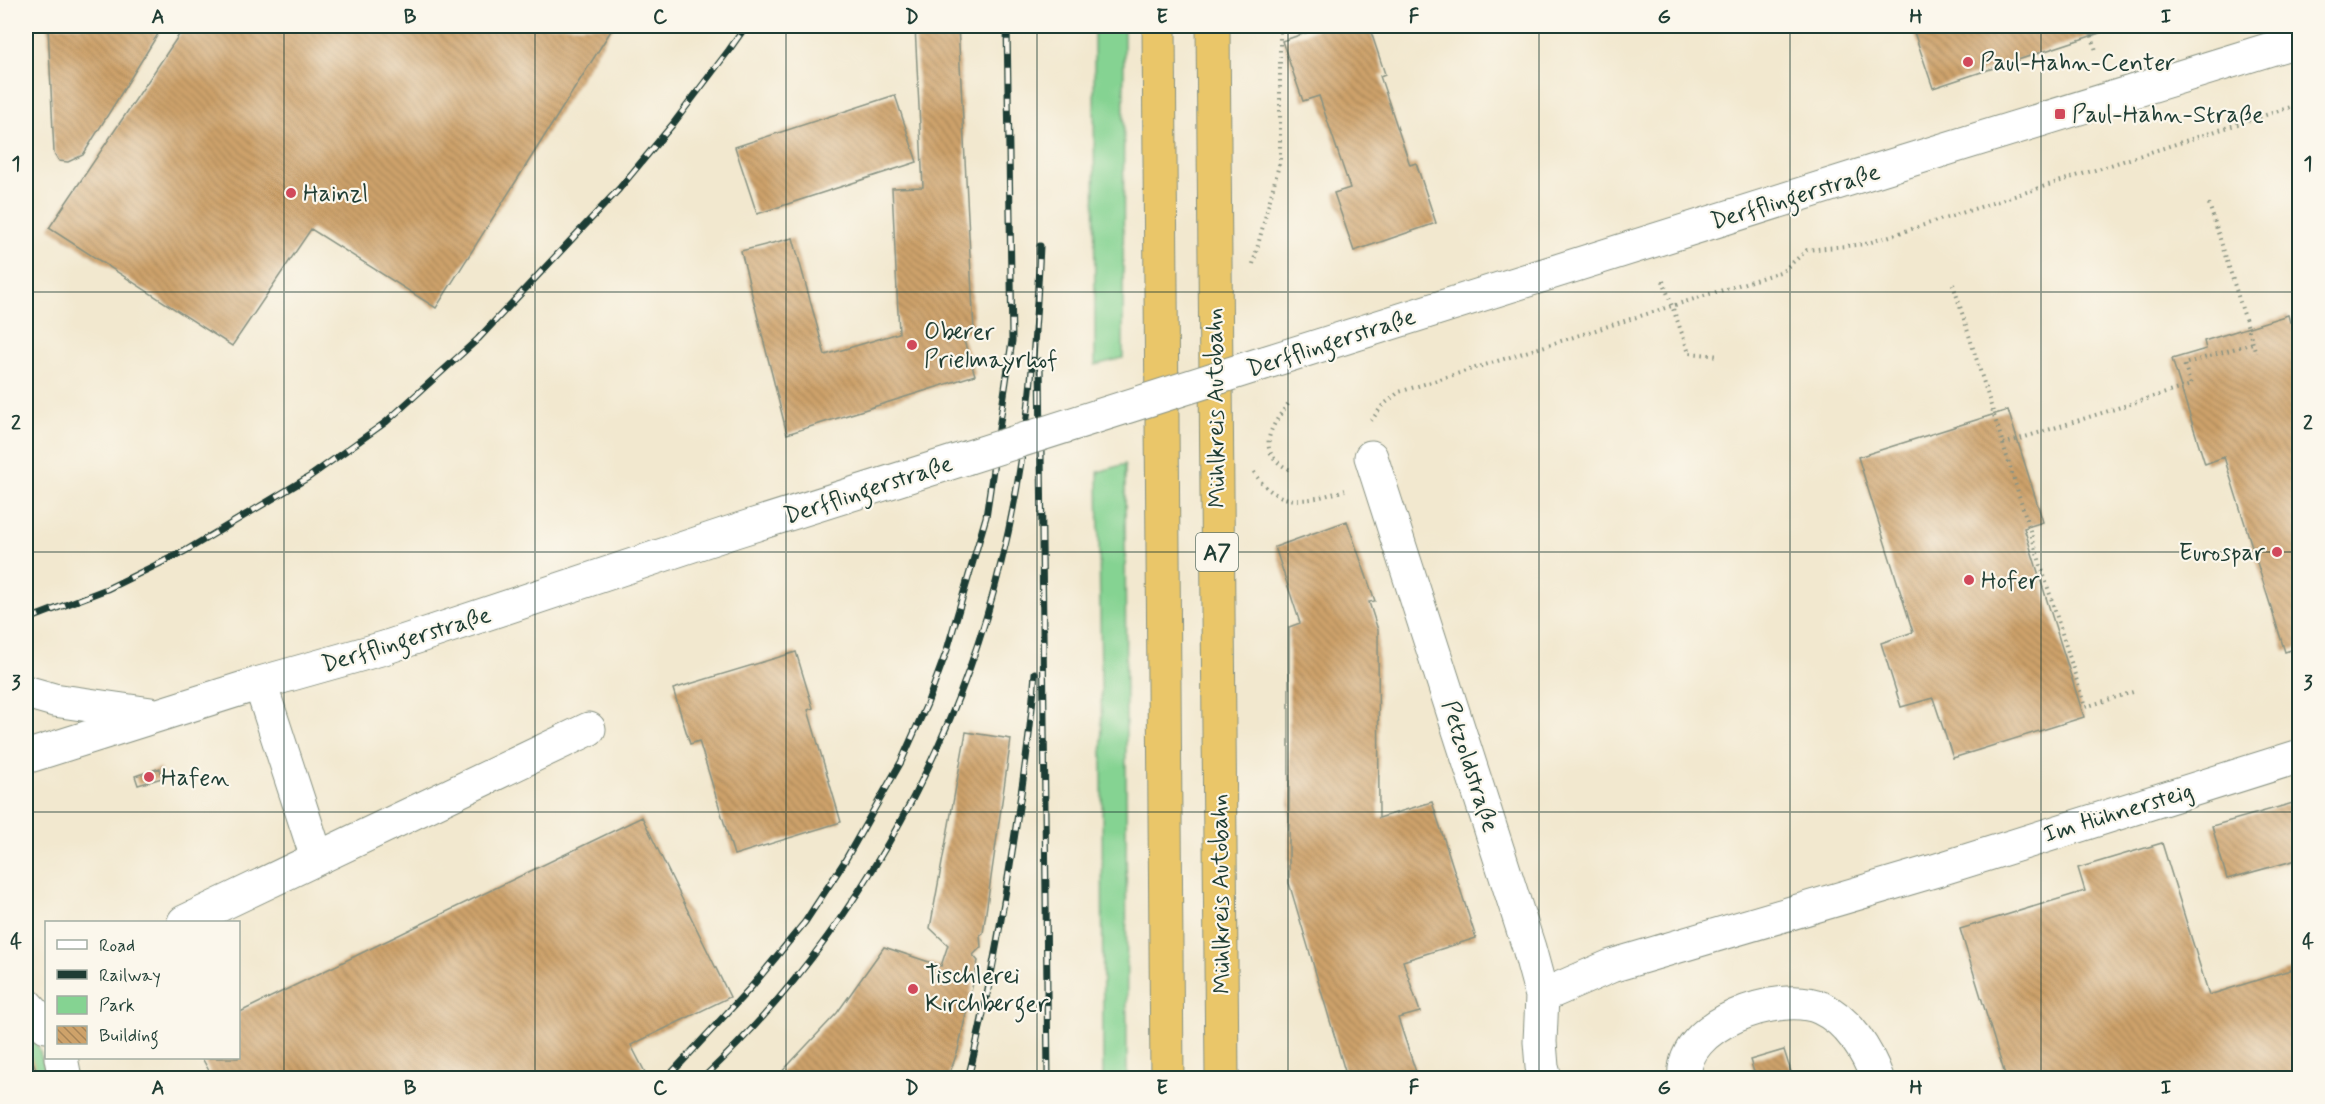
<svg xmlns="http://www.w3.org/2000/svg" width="2325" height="1104" viewBox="0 0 2325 1104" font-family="Mynerve,sans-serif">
	<defs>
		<pattern id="building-back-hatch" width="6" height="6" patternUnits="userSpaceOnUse" patternTransform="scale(1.5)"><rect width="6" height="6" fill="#cea26a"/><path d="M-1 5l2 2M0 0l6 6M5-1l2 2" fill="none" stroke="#a78558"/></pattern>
	</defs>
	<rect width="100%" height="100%" fill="#fbf7ec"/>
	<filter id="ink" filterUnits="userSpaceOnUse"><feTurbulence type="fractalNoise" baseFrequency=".0167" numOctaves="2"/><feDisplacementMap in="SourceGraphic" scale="12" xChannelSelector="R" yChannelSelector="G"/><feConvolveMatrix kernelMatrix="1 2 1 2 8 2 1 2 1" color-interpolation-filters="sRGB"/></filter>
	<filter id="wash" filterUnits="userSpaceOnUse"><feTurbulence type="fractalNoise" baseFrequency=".008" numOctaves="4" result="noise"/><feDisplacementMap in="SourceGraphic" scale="24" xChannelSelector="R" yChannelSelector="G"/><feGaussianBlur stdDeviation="1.35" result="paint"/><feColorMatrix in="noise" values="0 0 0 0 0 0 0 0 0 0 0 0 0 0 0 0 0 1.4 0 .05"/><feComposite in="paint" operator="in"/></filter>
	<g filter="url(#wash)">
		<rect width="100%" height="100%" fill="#f2e8cf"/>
		<!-- green -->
		<path fill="#85d392" stroke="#528863" stroke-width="1.5" d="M 1094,26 L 1124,26 L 1123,358 L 1095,365 Z
			M 1125,464 L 1127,1078 L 1103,1078 L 1102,751 L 1098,472 Z
			M 26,1029 L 39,1048 L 47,1077 L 29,1078 L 26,1069 Z"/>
		<g id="blocks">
			<!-- building -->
			<path fill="url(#building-back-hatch)" d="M 48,26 L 163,26 L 83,155 L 68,162 L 59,161 L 54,153 Z
				M 185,26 L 614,26 L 436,308 L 311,229 L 232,346 L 49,228 Z
				M 915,26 L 958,26 L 974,331 L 962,335 L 975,375 L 787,434 L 741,251 L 793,238 L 825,355 L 899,333 L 892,188 L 923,187 Z
				M 1326,26 L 1369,26 L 1385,74 L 1380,76 L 1410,165 L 1416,163 L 1436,223 L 1354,251 L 1334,193 L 1350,188 L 1319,96 L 1303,101 L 1282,41 Z
				M 1912,26 L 2121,26 L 1933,88 Z
				M 895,95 L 917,162 L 757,214 L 735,147 Z
				M 2288,315 L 2290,322 L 2300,319 L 2300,647 L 2285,652 L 2224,457 L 2205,464 L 2172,359 L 2206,349 L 2204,341 Z
				M 2008,410 L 2043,522 L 2024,528 L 2084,717 L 1953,758 L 1933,698 L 1901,707 L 1881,643 L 1913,632 L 1858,457 Z
				M 1347,521 L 1375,601 L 1369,602 L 1378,630 L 1379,818 L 1432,802 L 1476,938 L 1403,961 L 1420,1012 L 1398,1018 L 1418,1078 L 1347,1078 L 1289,883 L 1289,627 L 1300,623 L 1275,547 Z
				M 796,652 L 813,708 L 808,710 L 841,822 L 734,855 L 699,741 L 690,744 L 673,689 Z
				M 966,732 L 1011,739 L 983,933 L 980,935 L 981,947 L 973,955 L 978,961 L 958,1050 L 948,1078 L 776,1078 L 837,1013 L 884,947 L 941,966 L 948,945 L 930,928 Z
				M 160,768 L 162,778 L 138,785 L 135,776 Z
				M 2300,801 L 2300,859 L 2227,879 L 2212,826 Z
				M 642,817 L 730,997 L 631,1045 L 648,1078 L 213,1078 L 202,1058 L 238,1058 L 238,1013 Z
				M 2162,843 L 2209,995 L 2300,967 L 2300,1073 L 2283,1078 L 2006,1078 L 1960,929 L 2085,891 L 2078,868 Z
				M 1784,1050 L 1793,1078 L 1756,1078 L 1750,1060 Z
				M 30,1053 L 36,1070 L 29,1073 L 26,1065 L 26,1055 Z"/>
		</g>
	</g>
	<g filter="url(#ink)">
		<use href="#blocks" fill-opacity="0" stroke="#889282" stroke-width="1.5"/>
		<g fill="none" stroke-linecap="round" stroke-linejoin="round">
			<!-- minor casing -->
			<g stroke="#889282" stroke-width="35">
				<path id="minor" d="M 1264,363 L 1881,169 L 2300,40
					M 1371,457 L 1529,948 L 1542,996 L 1540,1042 L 1542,1067 L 1545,1078
					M 260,683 L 317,858
					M 26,692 L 54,700 L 151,714
					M 26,757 L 260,683 L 384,648 L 735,531 L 966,458
					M 184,922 L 589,729
					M 1542,996 L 1611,966 L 1937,870 L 2300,756
					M 26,1004 L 46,1026
					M 61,1058 L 65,1078
					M 1685,1078 C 1679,1025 1780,989 1821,1008 C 1849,1021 1867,1051 1877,1078"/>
			</g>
			<!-- highway casing -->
			<g stroke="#889282" stroke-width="35">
				<path id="highway" d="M 1159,26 L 1167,1078
					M 1213,26 L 1222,1078"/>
			</g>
			<!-- path -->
			<path stroke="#889282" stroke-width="4" stroke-dasharray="1.5 4.5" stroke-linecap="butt" d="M 2092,36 L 2096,51
				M 2209,204 L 2256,353
				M 1253,264 L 1280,161 L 1280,26
				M 1663,281 L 1689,353 L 1720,356
				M 1953,284 L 2003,444 L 2191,385 L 2184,364 L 2253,343
				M 1288,404 C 1269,429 1255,452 1290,470
				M 1371,421 L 1382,406 L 1399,392 L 1783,271 L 1807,250 L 1865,244 L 2300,104
				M 2003,444 L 2085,707 L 2133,692
				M 1254,472 C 1278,510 1307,502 1345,490"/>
			<!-- minor -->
			<use href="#minor" stroke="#fff" stroke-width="33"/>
			<!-- highway -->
			<use href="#highway" stroke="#eac669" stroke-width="33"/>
			<!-- rail casing -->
			<g stroke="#1f3d34" stroke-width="7">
				<path id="rail" d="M 1040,361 L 1048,1078
					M 26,620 L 107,589 L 185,551 L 309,477 L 386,422 L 478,339 L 619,189 L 673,124 L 729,50 L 746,26
					M 667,1078 L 753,985 L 805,922 L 843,864 L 901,762 L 927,704 L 947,650 L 986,517 L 1012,341 L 1007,26
					M 703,1078 C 848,942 954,757 1001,563 C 1027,460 1035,352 1040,246
					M 968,1078 C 988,1001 1001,924 1013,846 C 1022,788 1031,731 1035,673"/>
			</g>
			<!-- rail -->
			<use href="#rail" stroke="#fbf7ec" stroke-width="4.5" stroke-dasharray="14" stroke-linecap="butt"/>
			<!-- minor-bridge casing -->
			<g stroke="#889282" stroke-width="35" stroke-linecap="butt">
				<path id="minor-bridge" d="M 966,458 L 1264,363"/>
			</g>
			<!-- minor-bridge -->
			<use href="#minor-bridge" stroke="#fff" stroke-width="33"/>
		</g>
	</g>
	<!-- grid -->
	<path fill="none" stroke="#1f3d34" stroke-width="1.5" stroke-opacity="0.55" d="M 284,26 L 284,1078M 535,26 L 535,1078M 786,26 L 786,1078M 1037,26 L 1037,1078M 1288,26 L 1288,1078M 1539,26 L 1539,1078M 1790,26 L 1790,1078M 2041,26 L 2041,1078M 26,292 L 2300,292M 26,552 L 2300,552M 26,812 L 2300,812"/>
	<!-- markers -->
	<g fill="#d1495b" stroke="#fbf7ec" stroke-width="2">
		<circle cx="1968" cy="62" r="6"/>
		<rect x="2054" y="108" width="12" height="12" rx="3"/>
		<circle cx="291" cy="193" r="6"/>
		<circle cx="912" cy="345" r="6"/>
		<circle cx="2277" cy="552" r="6"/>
		<circle cx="1969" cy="580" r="6"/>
		<circle cx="149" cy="777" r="6"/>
		<circle cx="913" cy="989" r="6"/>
	</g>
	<g text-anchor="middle" stroke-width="4.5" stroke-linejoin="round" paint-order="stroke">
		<!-- shield labels -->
		<rect fill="#fbf7ec" stroke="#61756b" stroke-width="1.5" x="1196" y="533" width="42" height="38" rx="4.5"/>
		<g font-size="22" font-weight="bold" fill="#1f3d34">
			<text x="1217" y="560">A7</text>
		</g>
		<!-- poi labels -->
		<g font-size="24" fill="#1f3d34" stroke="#fbf7ec" text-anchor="start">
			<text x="1980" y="70">Paul-Hahn-Center</text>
			<text x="2072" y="122">Paul-Hahn-Straße</text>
			<text x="303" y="201">Hainzl</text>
			<text x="924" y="339">Oberer<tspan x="924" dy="28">Prielmayrhof</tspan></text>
			<text x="2265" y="560" text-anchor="end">Eurospar</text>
			<text x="1981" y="588">Hofer</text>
			<text x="161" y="785">Hafen</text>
			<text x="925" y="983">Tischlerei<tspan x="925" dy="28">Kirchberger</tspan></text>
		</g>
		<!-- street labels -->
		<g font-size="24" fill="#1f3d34" stroke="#fbf7ec">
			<text transform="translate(1795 196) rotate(-17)" y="8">Derfflingerstraße</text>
			<text transform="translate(1331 342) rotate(-18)" y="8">Derfflingerstraße</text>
			<text transform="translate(1215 408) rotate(-91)" y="8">Mühlkreis Autobahn</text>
			<text transform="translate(868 489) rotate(-18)" y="8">Derfflingerstraße</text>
			<text transform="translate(406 639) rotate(-17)" y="8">Derfflingerstraße</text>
			<text transform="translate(1471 766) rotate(72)" y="8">Petzoldstraße</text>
			<text transform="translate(2118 812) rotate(-17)" y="8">Im Hühnersteig</text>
			<text transform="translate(1220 894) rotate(-91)" y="8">Mühlkreis Autobahn</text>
		</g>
	</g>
	<!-- margin -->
	<rect width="2325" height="1104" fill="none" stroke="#fbf7ec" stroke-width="66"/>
	<!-- legend -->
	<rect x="45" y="921" width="195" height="138" fill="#fbf7ec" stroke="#a3ada2" stroke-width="1.5"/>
	<rect x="57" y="940" width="30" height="9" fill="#ffffff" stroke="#a3ada2" stroke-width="1.5"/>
	<text x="99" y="951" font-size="18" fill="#1f3d34">Road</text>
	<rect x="57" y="970" width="30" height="9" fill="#1f3d34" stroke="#a3ada2" stroke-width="1.5"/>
	<text x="99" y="981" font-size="18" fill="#1f3d34">Railway</text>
	<rect x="57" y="996" width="30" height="18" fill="#85d392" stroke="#a3ada2" stroke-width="1.5"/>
	<text x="99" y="1011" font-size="18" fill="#1f3d34">Park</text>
	<rect x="57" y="1026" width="30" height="18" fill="url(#building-back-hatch)" stroke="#a3ada2" stroke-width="1.5"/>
	<text x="99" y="1041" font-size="18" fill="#1f3d34">Building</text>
	<rect x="33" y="33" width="2259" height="1038" fill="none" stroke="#1f3d34" stroke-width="2"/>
	<g font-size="20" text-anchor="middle" font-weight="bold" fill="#1f3d34">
		<text x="158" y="23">A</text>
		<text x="410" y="23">B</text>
		<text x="660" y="23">C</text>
		<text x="912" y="23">D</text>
		<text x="1162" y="23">E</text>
		<text x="1414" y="23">F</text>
		<text x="1664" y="23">G</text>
		<text x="1916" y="23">H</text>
		<text x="2166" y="23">I</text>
		<text x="16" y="170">1</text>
		<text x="2308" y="170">1</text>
		<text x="16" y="429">2</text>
		<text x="2308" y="429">2</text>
		<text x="16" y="689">3</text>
		<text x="2308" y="689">3</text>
		<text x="16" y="948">4</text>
		<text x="2308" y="948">4</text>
		<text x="158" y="1094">A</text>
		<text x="410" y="1094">B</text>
		<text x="660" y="1094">C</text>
		<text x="912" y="1094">D</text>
		<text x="1162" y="1094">E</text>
		<text x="1414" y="1094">F</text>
		<text x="1664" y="1094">G</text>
		<text x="1916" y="1094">H</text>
		<text x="2166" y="1094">I</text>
	</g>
</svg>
